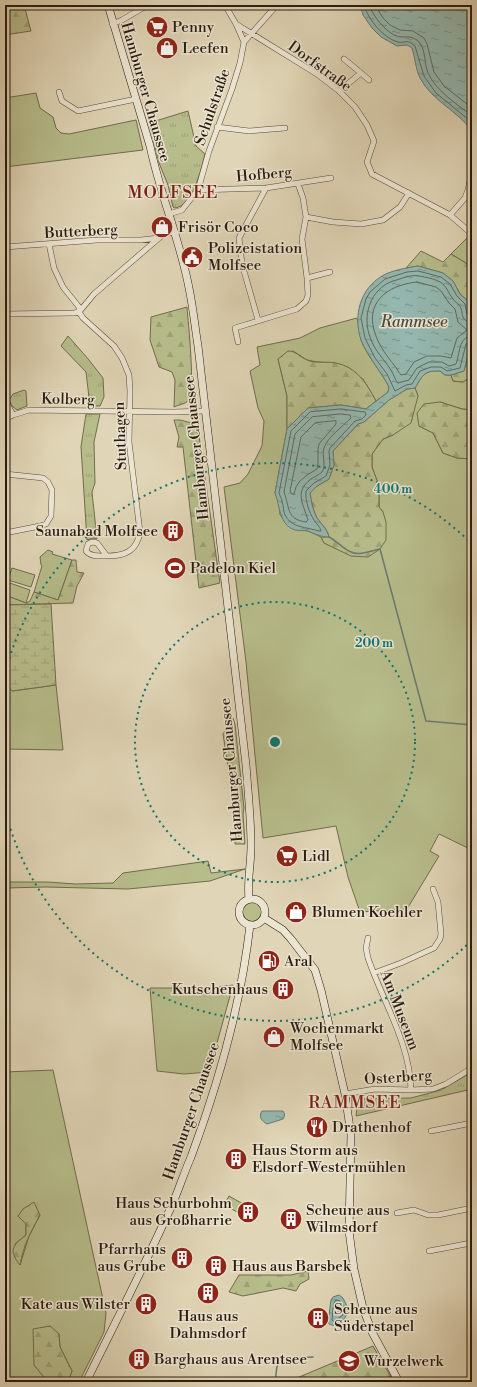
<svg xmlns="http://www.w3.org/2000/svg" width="477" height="1387" viewBox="0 0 477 1387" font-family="'Libre Bodoni',serif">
	<defs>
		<pattern id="forest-firs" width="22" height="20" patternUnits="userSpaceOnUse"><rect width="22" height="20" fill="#b7bc8b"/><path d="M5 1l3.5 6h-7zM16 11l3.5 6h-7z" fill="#9ea177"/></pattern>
		<pattern id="wetland-marsh" width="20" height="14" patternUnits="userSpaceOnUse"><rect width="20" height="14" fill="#b7bc8b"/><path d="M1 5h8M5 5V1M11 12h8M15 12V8" fill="none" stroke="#9ea177"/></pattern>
		<pattern id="park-tufts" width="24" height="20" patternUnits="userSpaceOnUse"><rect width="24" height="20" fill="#b7bc8b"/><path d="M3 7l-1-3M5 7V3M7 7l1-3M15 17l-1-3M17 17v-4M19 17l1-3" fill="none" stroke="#9ea177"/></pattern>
		<pattern id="water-ripples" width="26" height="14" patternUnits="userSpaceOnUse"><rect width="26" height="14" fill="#94b8b0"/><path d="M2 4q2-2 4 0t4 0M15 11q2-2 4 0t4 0" fill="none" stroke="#79958e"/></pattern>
	</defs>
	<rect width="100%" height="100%" fill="#e0d5b6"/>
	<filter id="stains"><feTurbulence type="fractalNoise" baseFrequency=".005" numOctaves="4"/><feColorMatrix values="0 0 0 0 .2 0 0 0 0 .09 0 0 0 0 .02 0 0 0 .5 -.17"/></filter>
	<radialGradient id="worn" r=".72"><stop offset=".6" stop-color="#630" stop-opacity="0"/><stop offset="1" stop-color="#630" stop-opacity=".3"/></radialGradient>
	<!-- green -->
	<path fill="#b7bc8b" stroke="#706c4d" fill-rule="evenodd" d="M 36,93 L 40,108 L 53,117 L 56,128 L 61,133 L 69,134 L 136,120 L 143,150 L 5,167 L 5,98 Z
		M 470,235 L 472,236 L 472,271 L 469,265 L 451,254 Z
		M 357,318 C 359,325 359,333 361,340 C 368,358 381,371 389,387 L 388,392 L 376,401 L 363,379 L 335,363 L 318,362 L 307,360 L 293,351 L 278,359 L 287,396 L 287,429 L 275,493 L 279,503 L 280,515 L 295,529 L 308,531 L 321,537 L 324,543 L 335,547 L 383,512 L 379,507 L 379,486 L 372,467 L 372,454 L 383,439 L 393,435 L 418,396 L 415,388 C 422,376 424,370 440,371 L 445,375 L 451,375 L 453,381 L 463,382 L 472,376 L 472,410 L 462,409 L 440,402 L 419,426 L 433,433 L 443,453 L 457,458 L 472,459 L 472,850 L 439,834 L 430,851 L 439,856 L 407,909 L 360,912 L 348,877 L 336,826 L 263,838 L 246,662 L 224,487 L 240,483 L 248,474 L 262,446 L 264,421 L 258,408 L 250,371 L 260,365 L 257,347 L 300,338 L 320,328 Z
		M 48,550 L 53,552 L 52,554 L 72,560 L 58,600 L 34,592 L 42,566 L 41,565 L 40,557 Z
		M 12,568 L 35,575 L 31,587 L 8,580 Z
		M 7,582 L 30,590 L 26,603 L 5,595 L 5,587 Z
		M 5,682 L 12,691 L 56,685 L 63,750 L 5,749 Z
		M 233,718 L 235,724 L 244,808 L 243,814 L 245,844 L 235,844 L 235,839 L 239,838 L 223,734 Z
		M 208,861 L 211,873 L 245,869 L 210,881 L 128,889 L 46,887 L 5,888 L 5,882 L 47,882 L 76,884 L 113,883 L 123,873 Z
		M242 912a10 10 0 1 1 20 0a10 10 0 1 1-20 0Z
		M 233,985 L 209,1072 L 184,1074 L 157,1071 L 150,988 L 211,988 Z
		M 53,1070 L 106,1313 L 104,1332 L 79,1382 L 68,1382 L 72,1371 L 60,1347 L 59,1334 L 34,1365 L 48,1382 L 5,1382 L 5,1072 ZM 40,1215 L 29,1236 L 20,1265 L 15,1244 L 26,1235 L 26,1224 L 18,1216 Z
		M 229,1196 L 243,1204 L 239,1213 L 224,1205 Z"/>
	<!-- forest -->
	<path fill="url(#forest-firs)" stroke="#706c4d" d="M 5,5 L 24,5 L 31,31 L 5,35 Z
		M 421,251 L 443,262 L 451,254 L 469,265 L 472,271 L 472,336 L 469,302 L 460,294 L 453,281 L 443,273 L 418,266 L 406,268 Z
		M 187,307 C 188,322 196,392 188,401 C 185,404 178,405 174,407 L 175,380 L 172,372 L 159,367 L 150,340 L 151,317 Z
		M 472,338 L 472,376 L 463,382 L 453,381 L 451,375 L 464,371 Z
		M 288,351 C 296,351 300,357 307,360 C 316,364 326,361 335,363 C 356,366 367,384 376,401 L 366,409 L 341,405 L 308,408 L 287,429 L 287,396 L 278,359 Z
		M 415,388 L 418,396 L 411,423 L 393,435 L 383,439 L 372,454 L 372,467 L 379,486 L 379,507 L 383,512 L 386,522 L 386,540 L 380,549 L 368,557 L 351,556 L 324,543 L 321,537 L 329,537 C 327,528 322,525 317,518 C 313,510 311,501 310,493 L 317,486 L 329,479 L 334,465 L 333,451 L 358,424 L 364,422 L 389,400 L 407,389 Z
		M 440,402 L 462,409 L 472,410 L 472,459 L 457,458 L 443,453 L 433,433 L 419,426 L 417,413 L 424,404 Z
		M 174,420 L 180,420 L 192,423 L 199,436 L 220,583 L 199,588 L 183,447 L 177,447 L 179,437 Z
		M 72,560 L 76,560 L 77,572 L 84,573 L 77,586 L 73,603 L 5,605 L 5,595 L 26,603 L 30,601 L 34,592 L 58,600 Z
		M 34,1202 L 40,1215 C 31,1231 23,1247 20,1265 C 8,1250 13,1245 26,1235 L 26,1224 L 18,1216 L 23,1209 Z
		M 308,1271 L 309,1279 L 300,1284 L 296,1291 L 283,1288 L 243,1296 L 229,1292 L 239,1275 L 291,1275 Z
		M 50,1326 L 59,1334 L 60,1347 L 72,1371 L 68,1382 L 48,1382 L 34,1365 L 33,1329 Z
		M 373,1346 L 394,1382 L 291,1382 L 292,1380 Z"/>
	<!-- wetland -->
	<path fill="url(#wetland-marsh)" stroke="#706c4d" d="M 51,604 L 56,685 L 12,691 L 5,682 L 5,605 Z"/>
	<!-- park -->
	<path fill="url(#park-tufts)" stroke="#706c4d" d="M 188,111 L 196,146 L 205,154 C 201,169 193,206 175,208 L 173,207 L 168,185 L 159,163 L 149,123 Z
		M 68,336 L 89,360 L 103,378 L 104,397 L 100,406 L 90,406 L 86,372 L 61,346 Z
		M 24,390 L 26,391 L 27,406 L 17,410 L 12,406 L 9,400 L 13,394 Z
		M 86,414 L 100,414 L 94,442 L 95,483 L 92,492 L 97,539 L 93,538 L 87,540 L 81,447 Z
		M 472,1072 L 472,1089 L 356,1116 L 358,1100 L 359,1099 L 411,1098 L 441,1090 Z"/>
	<!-- water -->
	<path fill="url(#water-ripples)" stroke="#6a7a70" d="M 360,5 L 472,5 L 472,131 C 458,111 432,101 420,78 C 416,70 415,58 412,48 L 407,45 L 397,46 L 381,37 L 372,28 L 363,15 Z
		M 418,266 L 443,273 L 453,281 L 460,294 L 469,302 L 472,338 L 464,371 L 451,375 L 445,375 L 440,371 C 424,370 422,376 415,388 L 407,389 L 389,400 L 364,422 L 358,424 L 333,451 L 334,465 L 329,479 L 317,486 L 310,493 C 311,501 313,511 317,518 C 322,525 327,529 329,537 C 321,537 315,534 308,531 C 304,530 299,531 295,530 C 279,525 280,506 275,493 L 287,429 L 308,408 L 341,405 L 366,409 L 388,392 L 389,387 C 381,371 368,357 361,340 C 353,316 360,289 382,276 C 392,270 407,268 418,266 Z
		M 262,1111 L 283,1111 C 285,1114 285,1116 283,1119 L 267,1124 C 262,1121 258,1117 262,1111 Z
		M 339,1295 L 343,1298 L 349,1310 C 345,1319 339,1329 329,1324 L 328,1322 L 331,1300 L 333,1297 Z"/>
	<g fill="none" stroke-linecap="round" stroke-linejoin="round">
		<!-- shore -->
		<path stroke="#5f6a60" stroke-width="1" d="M 364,5 C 368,19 383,38 398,42 C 406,44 406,38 415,46 L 424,76 L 436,93 L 469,120 L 472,124
			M 369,5 C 373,16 388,36 401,37 C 408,37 412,36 418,41 C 426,48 424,64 428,73 C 436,91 457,104 472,116
			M 375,5 L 383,18 L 390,25 L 400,30 L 413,31 L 424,38 L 427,44 L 434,72 L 444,86 L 472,108
			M 417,282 L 436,287 L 441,291 L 449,303 L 455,309 L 458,322 L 467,330 L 457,338 L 451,358 L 441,356 L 427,356 L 414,362 L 406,374 L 401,375 C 398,372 397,368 394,365 C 387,356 380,347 376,336 C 363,303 387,285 417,282 Z
			M 472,317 L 467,315 L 465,304 L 457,296 L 450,284 L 441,277 L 418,271 L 407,272 L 385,279 L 370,292 L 366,299 L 361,318 L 365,338 L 375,358 L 387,374 L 395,391 L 406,385 L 412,384 L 420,371 L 431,367 L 441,367 L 447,371 L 460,368 L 466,344 L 469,342 L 472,341
			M 472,322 C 458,321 465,312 459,305 C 457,303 454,301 453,299 C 448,293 447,286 440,282 C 435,279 425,277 419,276 C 411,274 401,279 393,281 C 370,289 362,316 370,337 C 374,350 384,359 391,370 C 394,375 395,380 398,383 L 409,380 L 417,368 L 429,362 L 442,362 L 449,366 L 456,364 C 460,354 458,337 472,336
			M 341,409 L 365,412 L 366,415 L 362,419 L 355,421 L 330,448 L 329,451 L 330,465 L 326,476 L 314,483 L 306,491 C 305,501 309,512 314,520 C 316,524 320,526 321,531 L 319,531 C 307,527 291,528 285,515 C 283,511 284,506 282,502 C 282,499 280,496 279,493 L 291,431 L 310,412 Z
			M 341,414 L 350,415 L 351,418 C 343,426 327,438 324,448 C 321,456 327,464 322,472 C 319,475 314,477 311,479 C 294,492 303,503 308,520 L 306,522 C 286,519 290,508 284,492 L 295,434 L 312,417 Z
			M 336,421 L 336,424 L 319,444 L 318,450 L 318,463 L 317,469 L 307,475 L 299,482 L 296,487 L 294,494 L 292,494 L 290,491 L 301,437 L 315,423 Z
			M 336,1300 L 340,1301 L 344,1310 L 343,1315 L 334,1322 L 332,1320 C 333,1314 332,1305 336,1300 Z"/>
		<!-- stream -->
		<path stroke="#6a7a70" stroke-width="1.5" d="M 329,537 C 337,541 343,549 351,552 C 359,556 371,551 380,549 L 426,721 L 472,725
			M 274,1382 C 279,1373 273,1368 281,1359 L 313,1357"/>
		<!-- minor casing -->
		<g stroke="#584a39" stroke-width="6">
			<path id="minor" d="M 225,5 L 236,24 L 317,74 L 339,91 L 355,107 L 367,125 L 374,141 L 367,162 L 372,174 L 450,215 L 472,234
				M 112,24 L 122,20 L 148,5
				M 236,24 L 244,42
				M 361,73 L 369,80
				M 339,91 L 361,73 L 344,59
				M 59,92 L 62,101 L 78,111 L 136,99
				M 217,127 L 249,131 L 285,128
				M 298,184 L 303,198 L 306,217 L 302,239 L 307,278
				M 198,190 L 266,188 L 331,178
				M 169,214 L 182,210 L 198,190 L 209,151 L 232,89 L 240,63 L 244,42 L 277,5
				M 450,215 L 465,198 L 468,190 L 472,171
				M 306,217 L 333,222 L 361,224 L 383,220 L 400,207 L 409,193
				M 49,244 L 54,268 L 63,287 L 79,307 L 79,312 L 83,318 L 114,346 L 122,358 L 129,375 L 130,391 L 129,442 L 140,532 C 137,551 125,556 107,556 L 97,543 L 92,542 L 88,544 L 86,551 C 91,557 99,556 107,556
				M 5,247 L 97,240 L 141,240 L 159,238
				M 79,312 L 94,294 L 159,238 L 164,234 L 174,232
				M 5,314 L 74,313 L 79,312
				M 258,320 L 242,264 L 239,238 L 266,188
				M 238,342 L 235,328 L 297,309 L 306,301 L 308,295 L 307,278 L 330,272
				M 5,400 L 13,415
				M 5,419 L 13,415 L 29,410 L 174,412 L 205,411
				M 5,474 L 43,478 L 48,482 L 52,490 L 51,516 L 46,524 L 40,526 L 5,533
				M 368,938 L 366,948 L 368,958 C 383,1002 410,1043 411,1090
				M 374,973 L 401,963 L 434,948 L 440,939 L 441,934 L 438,902 L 433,889
				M 345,1094 L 375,1089 L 411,1090 L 433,1089 L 446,1084 L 472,1068
				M 431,1131 L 472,1123
				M 472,1206 L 472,1217
				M 397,1213 L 414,1210 L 428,1215 L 438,1215 L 472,1208
				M 472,1231 L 471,1243 L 472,1248
				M 429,1251 L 471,1243"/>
		</g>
		<!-- secondary casing -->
		<g stroke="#2a1c0f" stroke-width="8">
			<path id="secondary" d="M 108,5 L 150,146 C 160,194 180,240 189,288 C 193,307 195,327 198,346 L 246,765 C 248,792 251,819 251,846 C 251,865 247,880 249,899
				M239 912a13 13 0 1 1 26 0a13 13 0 1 1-26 0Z
				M 264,918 L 283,930 L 291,939 L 315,970 L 321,990 L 345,1094 L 351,1135 L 349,1231 L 354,1269 L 363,1308 L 372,1332 L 399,1382
				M 86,1382 C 115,1323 145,1265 172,1205 C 179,1189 184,1173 191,1157 C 219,1082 241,1005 250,925"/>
		</g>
		<!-- minor -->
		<use href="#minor" stroke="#ebe4d0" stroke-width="5"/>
		<!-- secondary -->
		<use href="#secondary" stroke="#ebe4d0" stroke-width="7"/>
	</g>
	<!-- distance rings -->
	<g fill="none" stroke="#0f766e" stroke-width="2" stroke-dasharray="2 4">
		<circle cx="275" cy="742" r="140"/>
		<path d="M471 941A279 279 0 0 1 6 814M6 670A279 279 0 0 1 471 543"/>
	</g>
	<!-- icons -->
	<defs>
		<g id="supermarket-disc" transform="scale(1.15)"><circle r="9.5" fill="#8f2418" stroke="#ebe4d0"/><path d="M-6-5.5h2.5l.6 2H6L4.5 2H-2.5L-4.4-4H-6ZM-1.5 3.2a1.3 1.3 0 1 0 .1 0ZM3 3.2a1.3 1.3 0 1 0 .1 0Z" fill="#fff"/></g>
		<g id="shop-disc" transform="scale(1.15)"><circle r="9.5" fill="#8f2418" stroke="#ebe4d0"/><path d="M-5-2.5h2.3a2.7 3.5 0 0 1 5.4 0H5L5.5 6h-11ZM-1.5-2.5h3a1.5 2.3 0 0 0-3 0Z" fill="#fff"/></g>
		<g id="civic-disc" transform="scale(1.15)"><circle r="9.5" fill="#8f2418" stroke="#ebe4d0"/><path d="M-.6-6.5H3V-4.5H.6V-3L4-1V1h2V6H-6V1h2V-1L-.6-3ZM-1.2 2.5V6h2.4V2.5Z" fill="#fff"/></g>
		<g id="building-disc" transform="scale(1.15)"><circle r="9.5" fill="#8f2418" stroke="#ebe4d0"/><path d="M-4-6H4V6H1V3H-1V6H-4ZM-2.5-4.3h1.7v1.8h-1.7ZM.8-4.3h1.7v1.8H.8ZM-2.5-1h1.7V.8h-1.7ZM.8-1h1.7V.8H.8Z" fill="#fff"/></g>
		<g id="stadium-disc" transform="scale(1.15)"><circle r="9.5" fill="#8f2418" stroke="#ebe4d0"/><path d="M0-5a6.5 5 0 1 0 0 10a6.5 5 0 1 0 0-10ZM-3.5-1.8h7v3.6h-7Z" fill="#fff"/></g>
		<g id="fuel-disc" transform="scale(1.15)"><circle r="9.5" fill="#8f2418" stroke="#ebe4d0"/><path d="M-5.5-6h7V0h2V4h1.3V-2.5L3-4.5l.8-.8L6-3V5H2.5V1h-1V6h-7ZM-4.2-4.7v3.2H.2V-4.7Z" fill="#fff"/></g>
		<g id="restaurant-disc" transform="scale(1.15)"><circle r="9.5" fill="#8f2418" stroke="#ebe4d0"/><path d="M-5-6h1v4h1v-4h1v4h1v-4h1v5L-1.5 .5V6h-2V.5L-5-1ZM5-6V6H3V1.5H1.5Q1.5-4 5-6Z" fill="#fff"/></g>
		<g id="school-disc" transform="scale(1.15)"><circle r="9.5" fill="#8f2418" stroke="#ebe4d0"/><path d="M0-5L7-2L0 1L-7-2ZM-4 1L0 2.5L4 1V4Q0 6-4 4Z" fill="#fff"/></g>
	</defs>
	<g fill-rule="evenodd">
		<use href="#supermarket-disc" x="157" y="27"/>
		<use href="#shop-disc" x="167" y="48"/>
		<use href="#shop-disc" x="162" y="227"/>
		<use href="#civic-disc" x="192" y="257"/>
		<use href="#building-disc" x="173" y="531"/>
		<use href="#stadium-disc" x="175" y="568"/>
		<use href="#supermarket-disc" x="287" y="856"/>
		<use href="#shop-disc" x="296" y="912"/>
		<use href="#fuel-disc" x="269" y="961"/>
		<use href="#building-disc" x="283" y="989"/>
		<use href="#shop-disc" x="274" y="1037"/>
		<use href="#restaurant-disc" x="317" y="1127"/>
		<use href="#building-disc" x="236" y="1159"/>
		<use href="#building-disc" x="248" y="1212"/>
		<use href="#building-disc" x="291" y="1219"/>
		<use href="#building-disc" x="182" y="1258"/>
		<use href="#building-disc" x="216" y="1266"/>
		<use href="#building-disc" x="208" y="1293"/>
		<use href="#building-disc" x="146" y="1304"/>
		<use href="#building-disc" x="318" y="1318"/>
		<use href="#building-disc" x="139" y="1359"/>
		<use href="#school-disc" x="349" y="1361"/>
	</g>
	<g text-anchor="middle" stroke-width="3" stroke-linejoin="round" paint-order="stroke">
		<!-- poi labels -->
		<g font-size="15" fill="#2a1c0f" stroke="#ebe4d0" text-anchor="start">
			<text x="172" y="32">Penny</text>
			<text x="182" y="53">Leefen</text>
			<text x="178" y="232">Frisör Coco</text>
			<text x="208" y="253">Polizeistation<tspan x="208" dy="17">Molfsee</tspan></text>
			<text x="158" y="536" text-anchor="end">Saunabad Molfsee</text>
			<text x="190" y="573">Padelon Kiel</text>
			<text x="302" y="861">Lidl</text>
			<text x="312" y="917">Blumen Koehler</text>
			<text x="284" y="966">Aral</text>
			<text x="268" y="994" text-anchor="end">Kutschenhaus</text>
			<text x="290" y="1033">Wochenmarkt<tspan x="290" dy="17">Molfsee</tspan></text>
			<text x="332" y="1132">Drathenhof</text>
			<text x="252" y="1155">Haus Storm aus<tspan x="252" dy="17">Elsdorf-Westermühlen</tspan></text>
			<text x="232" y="1208" text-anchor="end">Haus Schurbohm<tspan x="232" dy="17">aus Großharrie</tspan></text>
			<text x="306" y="1215">Scheune aus<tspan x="306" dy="17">Wilmsdorf</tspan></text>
			<text x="166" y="1254" text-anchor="end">Pfarrhaus<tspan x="166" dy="17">aus Grube</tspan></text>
			<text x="232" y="1271">Haus aus Barsbek</text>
			<text x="130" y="1309" text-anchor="end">Kate aus Wilster</text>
			<text x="334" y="1314">Scheune aus<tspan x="334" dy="17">Süderstapel</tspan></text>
			<text x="208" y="1321" text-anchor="middle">Haus aus<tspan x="208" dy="17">Dahmsdorf</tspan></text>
			<text x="154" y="1364">Barghaus aus Arentsee</text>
			<text x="364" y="1366">Wurzelwerk</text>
		</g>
		<!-- street labels -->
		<g font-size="15" fill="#2a1c0f" stroke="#ebe4d0">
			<text transform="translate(320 66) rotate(36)" y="5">Dorfstraße</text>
			<text transform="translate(146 92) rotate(74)" y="5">Hamburger Chaussee</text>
			<text transform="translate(212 107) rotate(-71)" y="5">Schulstraße</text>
			<text transform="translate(264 174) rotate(-5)" y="5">Hofberg</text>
			<text transform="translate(81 231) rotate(-3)" y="5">Butterberg</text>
			<text transform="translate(68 399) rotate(1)" y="5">Kolberg</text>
			<text transform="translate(120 436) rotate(-92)" y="5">Stuthagen</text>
			<text transform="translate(196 448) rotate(-96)" y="5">Hamburger Chaussee</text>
			<text transform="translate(231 770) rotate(-95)" y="5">Hamburger Chaussee</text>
			<text transform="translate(400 1010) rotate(69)" y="5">Am Museum</text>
			<text transform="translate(398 1077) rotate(-4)" y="5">Osterberg</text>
			<text transform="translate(191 1111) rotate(-71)" y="5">Hamburger Chaussee</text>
		</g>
		<!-- water labels -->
		<g font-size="16" font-style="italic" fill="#4a4b3f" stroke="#ebe4d0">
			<text x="414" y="327">Rammsee</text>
		</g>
		<!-- quarter labels -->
		<g font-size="17" letter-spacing="1" fill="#7a1f14" stroke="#ebe4d0">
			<text x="173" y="198">MOLFSEE</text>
			<text x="355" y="1108">RAMMSEE</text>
		</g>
	</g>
	<circle cx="275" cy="742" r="6" fill="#0f766e" stroke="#ebe4d0" stroke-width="2"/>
	<g font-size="12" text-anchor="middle" font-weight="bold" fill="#0f766e" stroke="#ebe4d0" stroke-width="3" stroke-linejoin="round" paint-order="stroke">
		<text x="393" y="493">400 m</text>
		<text x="374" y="647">200 m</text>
	</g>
	<!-- margin -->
	<rect width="477" height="1387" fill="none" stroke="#e0d5b6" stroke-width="20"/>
	<rect x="6" y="6" width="465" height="1375" fill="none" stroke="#2a1c0f" stroke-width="2"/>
	<rect x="10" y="10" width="457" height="1367" fill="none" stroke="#2a1c0f"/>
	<rect width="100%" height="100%" filter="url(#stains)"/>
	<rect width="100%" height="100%" fill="url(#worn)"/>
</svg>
